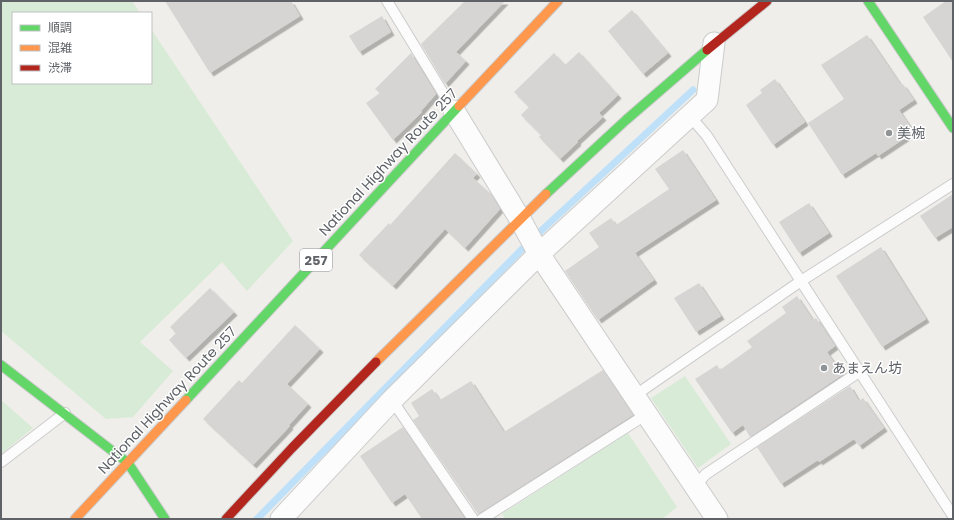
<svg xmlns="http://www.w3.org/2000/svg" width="954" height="520" viewBox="0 0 954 520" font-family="Poppins,'Noto Sans JP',sans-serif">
	<defs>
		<filter id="shadow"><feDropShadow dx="3.5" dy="3.5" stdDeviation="0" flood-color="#0004"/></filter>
	</defs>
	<rect width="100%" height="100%" fill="#efeeea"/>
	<!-- green -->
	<path fill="#d8ebd6" d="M 1,1 L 132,1 L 140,13 L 13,13 L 13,83 L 151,83 L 151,29 L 293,241 L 247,291 L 222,262 L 140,342 L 173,371 L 133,417 L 106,419 L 1,331 Z
		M 685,376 L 731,444 L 698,468 L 651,398 Z
		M 1,400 L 33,428 L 1,454 Z
		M 628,433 L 677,507 L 662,519 L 505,519 L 502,514 Z"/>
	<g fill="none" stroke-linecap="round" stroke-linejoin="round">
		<!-- stream -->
		<path stroke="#bfe0f9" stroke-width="7" d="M 257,519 L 529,242 L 693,90"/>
	</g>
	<!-- building -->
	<path fill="#d6d5d3" filter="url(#shadow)" d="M 165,1 L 291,1 L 300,16 L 210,73 Z
		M 465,1 L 505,1 L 456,52 L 466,61 L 445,84 L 421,44 Z
		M 946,1 L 953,1 L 953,62 L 923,17 Z
		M 632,10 L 668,53 L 643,74 L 608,31 Z
		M 382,16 L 391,32 L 359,52 L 349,36 Z
		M 867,35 L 901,85 L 903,84 L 914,100 L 899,110 L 914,132 L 878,156 L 876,153 L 842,175 L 808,123 L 844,99 L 821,65 Z
		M 579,52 L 618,95 L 599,113 L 603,117 L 577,141 L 578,142 L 560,159 L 539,137 L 541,135 L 521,115 L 529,107 L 514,92 L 554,53 L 565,65 Z
		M 411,53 L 436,94 L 421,111 L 422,112 L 393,140 L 366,103 L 380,93 L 375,89 Z
		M 775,79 L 805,122 L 773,145 L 746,105 L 762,93 L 760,90 Z
		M 683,150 L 716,200 L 635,253 L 654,280 L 598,320 L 565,271 L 599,247 L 589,233 L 611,218 L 616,225 L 669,189 L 655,169 Z
		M 455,153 L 477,174 L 473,178 L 491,194 L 500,209 L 465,248 L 445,229 L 393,286 L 359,255 L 389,223 L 390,225 Z
		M 953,194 L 953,227 L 935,238 L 920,216 Z
		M 809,203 L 829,233 L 799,253 L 779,222 Z
		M 881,247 L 926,319 L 882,347 L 836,276 Z
		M 699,283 L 721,316 L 696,332 L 674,298 Z
		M 210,288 L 234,312 L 186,358 L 169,340 L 176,333 L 170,327 Z
		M 797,296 L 813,320 L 816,318 L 835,346 L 827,352 L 842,375 L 750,437 L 743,425 L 732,433 L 695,379 L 717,365 L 720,370 L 752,347 L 747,341 L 786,313 L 782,307 Z
		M 295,325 L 320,349 L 287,384 L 308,404 L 289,425 L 290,426 L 253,465 L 203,419 L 239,380 L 242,383 Z
		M 603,370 L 633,415 L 478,514 L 413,420 L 419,416 L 411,403 L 432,389 L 440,400 L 471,381 L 504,432 Z
		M 850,386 L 859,401 L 863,398 L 884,428 L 859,446 L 854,439 L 819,462 L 818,460 L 781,484 L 757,447 Z
		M 403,427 L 465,519 L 422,519 L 405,494 L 392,503 L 360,456 Z"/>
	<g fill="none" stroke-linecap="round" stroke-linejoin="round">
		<!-- lane casing -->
		<g stroke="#cbcccc" stroke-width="12">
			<path id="lane" d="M 387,1 L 454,111
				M 690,116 L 707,136 L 953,516
				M 634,396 L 801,281 L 953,184
				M 392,400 L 473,519
				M 1,462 L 65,413
				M 695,486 L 706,474 L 859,372
				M 482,519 L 647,414"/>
		</g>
		<!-- street casing -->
		<g stroke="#cbcccc" stroke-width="23">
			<path id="street" d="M 454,111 L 520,219 L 539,254 L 717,519
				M 281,519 L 392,400 L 539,254 L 707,100 L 714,43"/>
		</g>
		<!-- fast casing -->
		<g stroke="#cacacb" stroke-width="11">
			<path id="fast" d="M 868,1 L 953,128
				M 546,194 L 626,120 L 707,50
				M 1,365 L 128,463 L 165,519
				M 186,400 L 459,106"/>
		</g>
		<!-- slow casing -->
		<g stroke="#cacacb" stroke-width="11">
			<path id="slow" d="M 459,106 L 558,1
				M 376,362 L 546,194
				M 75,519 L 186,400"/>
		</g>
		<!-- jam casing -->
		<g stroke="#cacacb" stroke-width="11">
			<path id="jam" d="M 707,50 L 767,1
				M 226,519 L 292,448 L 376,362"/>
		</g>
		<!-- lane -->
		<use href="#lane" stroke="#fdfcfc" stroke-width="10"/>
		<!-- street -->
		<use href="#street" stroke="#fdfcfc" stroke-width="21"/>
		<!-- fast -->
		<use href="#fast" stroke="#63d668" stroke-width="9"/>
		<!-- slow -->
		<use href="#slow" stroke="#ff974d" stroke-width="9"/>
		<!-- jam -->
		<use href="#jam" stroke="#b3261e" stroke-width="9"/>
	</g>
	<!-- markers -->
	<g fill="#919496" stroke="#fff" stroke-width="1.5">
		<circle cx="889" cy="133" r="4"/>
		<circle cx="824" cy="368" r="4"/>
	</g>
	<g text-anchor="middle" stroke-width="3" stroke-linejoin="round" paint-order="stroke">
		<!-- shield labels -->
		<rect fill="#fff" stroke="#8f9295" stroke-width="1" x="300" y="249" width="32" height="22" rx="3"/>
		<g font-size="13" font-weight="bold" fill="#5f6368">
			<text x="316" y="265">257</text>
		</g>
		<!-- poi labels -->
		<g font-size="14" fill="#5f6368" stroke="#fff" text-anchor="start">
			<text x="897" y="138">美椀</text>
			<text x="832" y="373">あまえん坊</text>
		</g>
		<!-- street labels -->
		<g font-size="14" fill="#5f6368" stroke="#fff">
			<text transform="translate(388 162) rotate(-47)" y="5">National Highway Route 257</text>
			<text transform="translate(167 400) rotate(-47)" y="5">National Highway Route 257</text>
		</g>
	</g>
	<!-- border -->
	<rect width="954" height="520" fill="none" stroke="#5f6368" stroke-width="4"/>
	<!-- legend -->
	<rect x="12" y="12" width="140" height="72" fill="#ffffff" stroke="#bfc1c3"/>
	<rect x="20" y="25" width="20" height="6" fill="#63d668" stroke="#bfc1c3"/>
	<text x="48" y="32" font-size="12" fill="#5f6368">順調</text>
	<rect x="20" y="45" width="20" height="6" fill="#ff974d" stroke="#bfc1c3"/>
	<text x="48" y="52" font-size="12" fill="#5f6368">混雑</text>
	<rect x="20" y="65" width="20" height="6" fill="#b3261e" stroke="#bfc1c3"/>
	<text x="48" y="72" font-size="12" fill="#5f6368">渋滞</text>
</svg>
